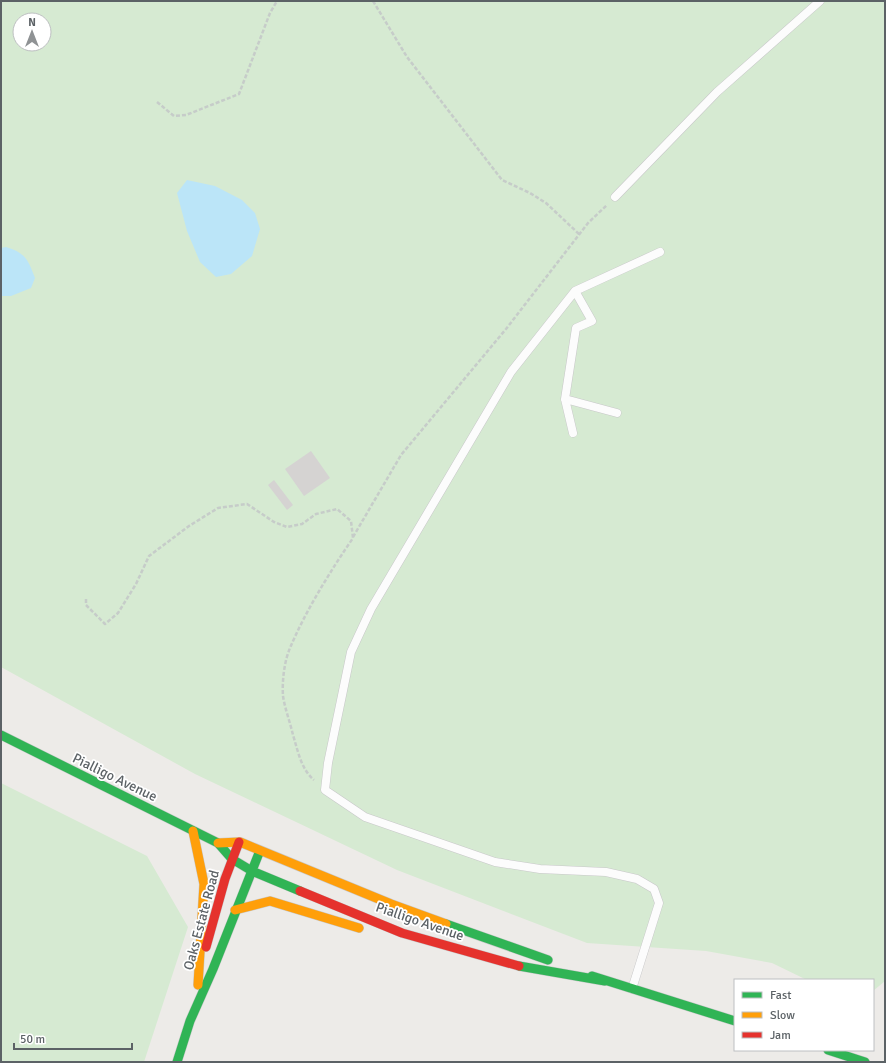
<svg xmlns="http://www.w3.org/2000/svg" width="886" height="1063" viewBox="0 0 886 1063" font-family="Signika,sans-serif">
	<rect width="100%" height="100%" fill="#edebe8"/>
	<!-- green -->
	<path fill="#d6ead2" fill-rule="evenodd" d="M 1,1 L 885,1 L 885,981 L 873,991 L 873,980 L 807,980 L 772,963 L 706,951 L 587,943 L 397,870 L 195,774 L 1,667 ZM 20,20 L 44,20 L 44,44 L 20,44 Z
		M 1,783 L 147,856 L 188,927 L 144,1062 L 1,1062 Z"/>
	<!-- water -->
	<path fill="#bbe5f8" d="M 187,180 L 215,186 L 242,200 L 255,213 L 260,229 L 252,256 L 231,274 L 216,277 L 200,262 L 187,231 L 177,193 Z
		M 6,247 C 26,253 28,260 35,278 L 31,288 L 11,296 L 1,296 L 1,248 Z"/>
	<!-- building -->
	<path fill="#d5d3d2" d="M 311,451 L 330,478 L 304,496 L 285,469 Z
		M 274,480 L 293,505 L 287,510 L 268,485 Z"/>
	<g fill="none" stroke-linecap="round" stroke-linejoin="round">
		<!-- lane casing -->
		<g stroke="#c8c8c9" stroke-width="9">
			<path id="lane" d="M 615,197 L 717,92 L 820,1
				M 565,399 L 617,413
				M 573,433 L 565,399 L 576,328 L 592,321 L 575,291
				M 632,989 L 659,903 L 654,889 L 637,879 L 606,872 L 540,869 L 495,862 L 365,817 L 325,790 L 328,763 L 351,652 L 371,609 L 511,372 L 575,291 L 660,252"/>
		</g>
		<!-- fast casing -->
		<g stroke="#c8c8c9" stroke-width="10">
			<path id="fast" d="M 1,735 L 218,843 L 232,859 L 252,871 L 300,891
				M 446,924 L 548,960
				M 519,966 L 605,981
				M 592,976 L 735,1021
				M 828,1050 L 865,1062
				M 177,1062 L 190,1021 L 213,969 L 259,853"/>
		</g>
		<!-- slow casing -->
		<g stroke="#c8c8c9" stroke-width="10">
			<path id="slow" d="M 193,831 L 204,884 L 198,985
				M 218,843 L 240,842 L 391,904 L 446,924
				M 235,910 L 270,901 L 359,928"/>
		</g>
		<!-- jam casing -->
		<g stroke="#c8c8c9" stroke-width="10">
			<path id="jam" d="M 300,891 L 402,933 L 519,966
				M 206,947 L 225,879 L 239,842"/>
		</g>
		<!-- path -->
		<path stroke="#c6ccc9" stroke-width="2.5" stroke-dasharray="4 2" stroke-linecap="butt" d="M 373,1 L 407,57 L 502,180 L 530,193 L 546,203 L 579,234
			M 157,102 L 174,116 L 186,115 L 239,94 L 270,13 L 277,1
			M 353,537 L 401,455 L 506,329 L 588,223 L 607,205
			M 86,599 L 86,605 L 105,624 L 118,613 L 136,584 L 149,556 L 189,526 L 218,508 L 247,504 L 274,522 L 287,527 L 302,524 L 316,514 L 337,509 L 351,521 L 353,538 C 331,570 305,612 290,648 C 284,662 282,682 283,696 C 285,709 290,722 293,735 C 298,751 301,769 314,780"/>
		<!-- lane -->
		<use href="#lane" stroke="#fcfcfc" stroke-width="8"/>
		<!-- fast -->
		<use href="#fast" stroke="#30b455" stroke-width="9"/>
		<!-- slow -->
		<use href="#slow" stroke="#ff9f0a" stroke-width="9"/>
		<!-- jam -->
		<use href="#jam" stroke="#e5322d" stroke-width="9"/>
	</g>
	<g text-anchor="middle" stroke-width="3.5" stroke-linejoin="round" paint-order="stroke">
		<!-- street labels -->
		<g font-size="14" fill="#5c6266" stroke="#fff">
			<text transform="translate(115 777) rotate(26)" y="5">Pialligo Avenue</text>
			<text transform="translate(201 920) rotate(-75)" y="5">Oaks Estate Road</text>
			<text transform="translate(420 921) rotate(19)" y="5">Pialligo Avenue</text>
		</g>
	</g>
	<!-- border -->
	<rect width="886" height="1063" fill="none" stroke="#5c6266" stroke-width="4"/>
	<!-- legend -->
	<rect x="734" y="979" width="140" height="72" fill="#ffffff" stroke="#bec0c2"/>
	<rect x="742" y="992" width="20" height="6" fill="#30b455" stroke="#bec0c2"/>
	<text x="770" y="999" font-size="12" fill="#5c6266">Fast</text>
	<rect x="742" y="1012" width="20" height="6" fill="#ff9f0a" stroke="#bec0c2"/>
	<text x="770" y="1019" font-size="12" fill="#5c6266">Slow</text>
	<rect x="742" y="1032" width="20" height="6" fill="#e5322d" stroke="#bec0c2"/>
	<text x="770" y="1039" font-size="12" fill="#5c6266">Jam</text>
	<!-- north arrow -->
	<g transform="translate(32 32)"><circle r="19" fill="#ffffff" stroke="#bec0c2"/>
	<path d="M0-3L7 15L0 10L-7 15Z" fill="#8f9294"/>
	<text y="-6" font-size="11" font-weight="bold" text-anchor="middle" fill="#5c6266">N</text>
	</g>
	<!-- scale -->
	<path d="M14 1043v6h118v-6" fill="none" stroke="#5c6266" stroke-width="2"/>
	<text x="20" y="1043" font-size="12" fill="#5c6266" stroke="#ffffff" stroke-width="3" paint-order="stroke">50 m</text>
</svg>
